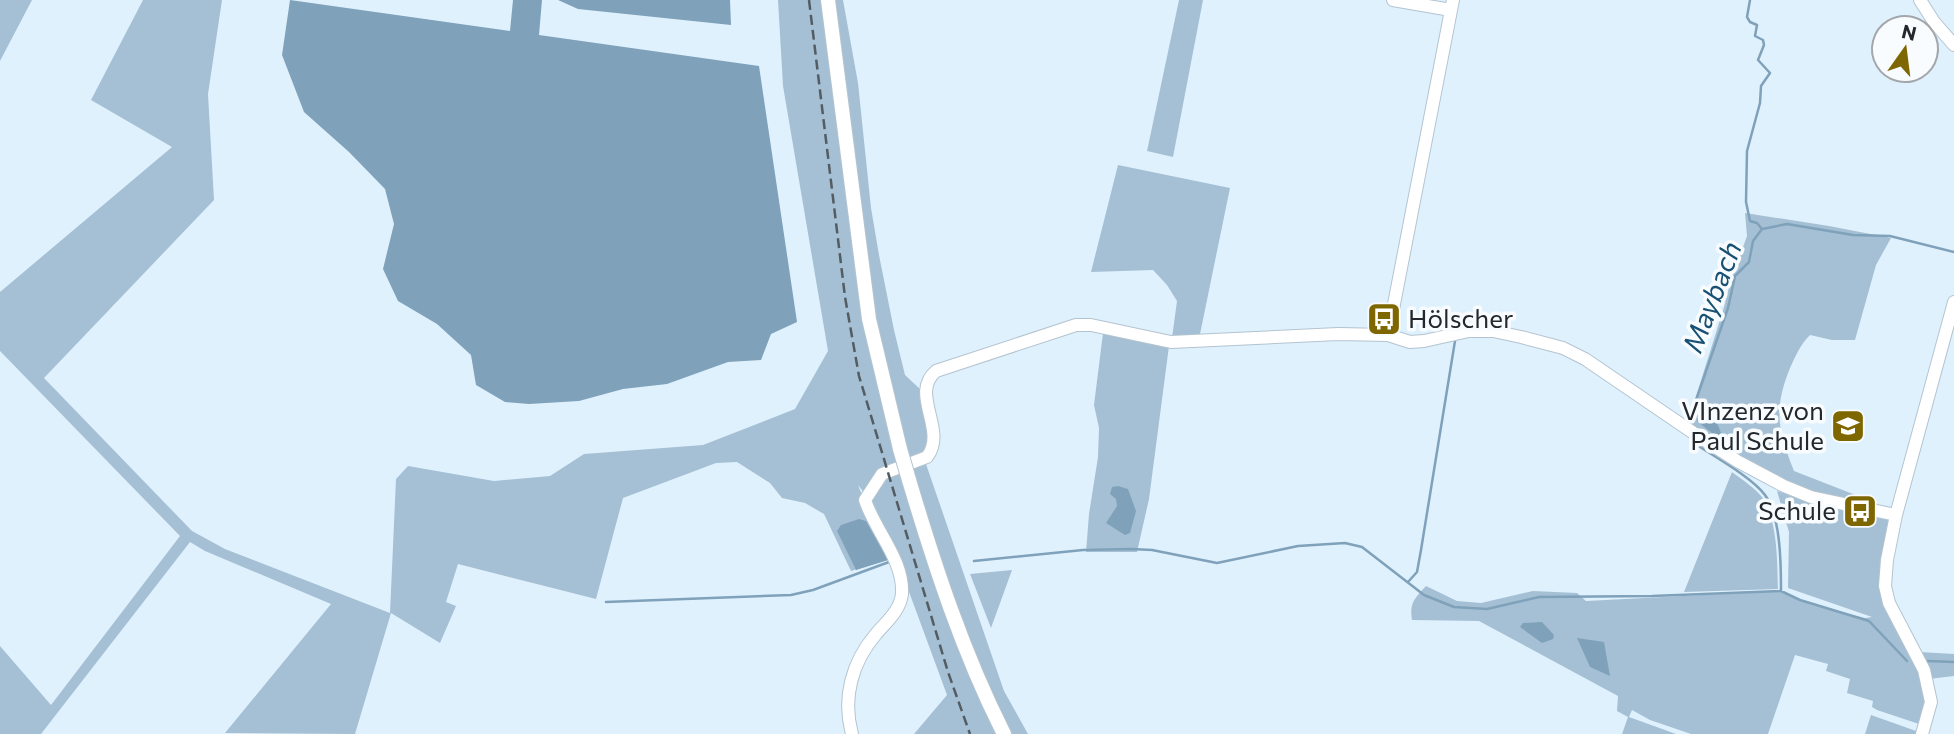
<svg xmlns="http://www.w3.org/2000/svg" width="1954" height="734" viewBox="0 0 1954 734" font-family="Commissioner,sans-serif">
	<rect width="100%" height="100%" fill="#e0f1fe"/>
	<!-- green -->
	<path fill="#a5c0d4" d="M 0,0 L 32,0 L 0,61 Z
		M 143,0 L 222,0 L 208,94 L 214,200 L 44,378 L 192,531 L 225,549 L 390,613 L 396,479 L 408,466 L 494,481 L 550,476 L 584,454 L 703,445 L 795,409 L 828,351 L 783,86 L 778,0 L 843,0 L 858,83 L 871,208 L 879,255 L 894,330 L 905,375 L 921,390 L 930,434 L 925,451 L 926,464 L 1004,691 L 1028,734 L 914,734 L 947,695 L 887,532 L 872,503 L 858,485 L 888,560 L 851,571 L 824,514 L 805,503 L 782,498 L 770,483 L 737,462 L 716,463 L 623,498 L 596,599 L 458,564 L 446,602 L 456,606 L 440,643 L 391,613 L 355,734 L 225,733 L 331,604 L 205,551 L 190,542 L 41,734 L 0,734 L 0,646 L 51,705 L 180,536 L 0,351 L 0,292 L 172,147 L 91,100 Z
		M 1179,0 L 1203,0 L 1173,157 L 1147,151 Z
		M 1118,165 L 1230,188 L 1199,339 L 1172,338 L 1177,301 L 1167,285 L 1153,270 L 1091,272 Z
		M 1745,213 L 1829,226 L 1891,238 L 1876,265 L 1855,340 L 1832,340 L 1810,335 C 1800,345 1796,355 1790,368 C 1773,410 1778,430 1794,471 L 1853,494 L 1858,499 L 1857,504 L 1787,484 L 1726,449 L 1688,422 L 1724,307 L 1730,283 L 1747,236 Z
		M 1103,333 L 1169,346 L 1149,499 L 1137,552 L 1086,552 L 1089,514 L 1098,457 L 1099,428 L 1094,405 Z
		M 1732,472 C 1741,479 1755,488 1762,497 C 1778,523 1777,559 1778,589 L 1684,592 Z
		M 1777,491 L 1817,503 L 1890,519 L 1882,590 L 1917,664 L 1924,689 L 1926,712 L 1922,725 L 1877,710 L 1872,707 L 1873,701 L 1847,693 L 1850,679 L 1826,671 L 1828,664 L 1795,655 L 1768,734 L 1691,734 L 1650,720 L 1632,710 L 1629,717 L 1676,734 L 1622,734 L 1628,717 L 1617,711 L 1618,696 L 1479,621 L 1412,620 C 1409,603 1415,598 1426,586 L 1457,601 L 1481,603 L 1533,591 L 1577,593 L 1586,601 L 1781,591 L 1810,604 L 1865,618 L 1872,617 L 1788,588 L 1789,532 Z
		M 1012,570 L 991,628 L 970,574 Z
		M 1920,652 L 1954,654 L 1954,676 L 1929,679 Z
		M 1871,715 L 1919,732 L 1918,734 L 1865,734 Z"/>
	<!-- water -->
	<path fill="#7fa1ba" d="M 290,0 L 510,31 L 513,0 L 542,0 L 539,35 L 759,66 L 797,322 L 771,334 L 761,360 L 728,362 L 667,384 L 623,389 L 579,401 L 529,404 L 505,402 L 476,385 L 471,355 L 437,324 L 398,301 L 383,269 L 394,224 L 385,189 L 349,152 L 304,112 L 282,55 Z
		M 558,0 L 730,0 L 731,25 L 578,9 Z
		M 1703,404 L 1707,405 L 1709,415 L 1718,425 L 1721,433 L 1718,438 L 1697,421 Z
		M 1118,486 L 1128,489 L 1136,511 L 1130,533 L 1125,535 L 1106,523 L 1117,506 L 1116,499 L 1110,494 L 1112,487 Z
		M 859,519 L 866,521 L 888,560 L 856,570 L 837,531 L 841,525 Z
		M 1542,622 L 1554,635 L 1553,639 L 1542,643 L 1520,627 L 1523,623 Z
		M 1577,638 L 1604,642 L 1610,676 L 1590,667 Z"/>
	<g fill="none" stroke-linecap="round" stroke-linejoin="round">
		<!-- stream -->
		<path stroke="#7fa1ba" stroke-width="2.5" d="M 1762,229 L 1787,224 L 1853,235 L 1890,236 L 1954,252
			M 1688,423 L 1728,308 L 1735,276 L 1749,262 L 1753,241 L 1762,229 L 1757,223 L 1750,221 L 1746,202 L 1747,151 L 1760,103 L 1761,86 L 1770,73 L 1758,60 L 1764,45 L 1763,40 L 1755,36 L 1757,25 L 1750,22 L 1747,17 L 1750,0
			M 1694,443 C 1713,456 1752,477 1765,495 C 1781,517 1781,565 1781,591 L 1800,600 L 1869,621 L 1907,661
			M 974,561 L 1083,550 L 1131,549 L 1152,550 L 1217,563 L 1298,546 L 1345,543 L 1362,547 L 1424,595 L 1454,607 L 1487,609 L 1539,597 L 1652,596 L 1781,591
			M 1408,582 L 1417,572 L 1421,550 L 1455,341
			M 606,602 L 791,595 L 813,590 L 889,562
			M 1928,661 L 1954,662"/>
		<!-- minor casing -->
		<g stroke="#b3c4d0" stroke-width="14">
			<path id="minor" d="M 1393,0 L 1451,10
				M 1920,0 L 1934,22 L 1954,45
				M 1388,335 L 1453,0
				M 852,734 C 842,698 852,662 876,634 C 886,622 900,611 902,594 C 904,560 875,531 865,500 L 882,474 L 927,457 C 948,430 909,394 936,371 L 1076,325 L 1091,325 L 1171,342 L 1338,334 L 1388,335 L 1410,342 L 1424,341 L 1469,331 L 1493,331 L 1521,337 L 1563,348 L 1585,359 L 1698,436 L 1737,461 L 1784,486 L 1811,497 L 1896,515
				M 1922,734 L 1931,702 L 1924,670 L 1889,603 L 1885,586 L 1887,560 L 1896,515 L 1954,302"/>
		</g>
		<!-- major casing -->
		<g stroke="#b3c4d0" stroke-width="16">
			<path id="major" d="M 828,0 L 869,319 L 900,449
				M 909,480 C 935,567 963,653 1004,734"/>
		</g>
		<!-- minor -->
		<use href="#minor" stroke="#fff" stroke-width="12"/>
		<!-- major -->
		<use href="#major" stroke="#fff" stroke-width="14"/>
		<!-- rail -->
		<path stroke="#535c63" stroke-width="2.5" stroke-dasharray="10 5" stroke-linecap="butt" d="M 809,0 L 845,297 L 859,376 L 948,672 L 970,734"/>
		<!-- major-bridge casing -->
		<g stroke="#b3c4d0" stroke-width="16" stroke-linecap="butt">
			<path id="major-bridge" d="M 900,449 L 909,480"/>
		</g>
		<!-- major-bridge -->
		<use href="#major-bridge" stroke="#fff" stroke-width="14"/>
	</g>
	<!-- icons -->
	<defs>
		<g id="bus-square" transform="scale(1.75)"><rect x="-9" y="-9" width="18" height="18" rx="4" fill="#7e6700" stroke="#f9fcff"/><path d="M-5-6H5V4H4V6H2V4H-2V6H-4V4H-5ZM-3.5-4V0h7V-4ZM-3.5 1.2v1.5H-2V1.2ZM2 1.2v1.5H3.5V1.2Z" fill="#fff"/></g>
		<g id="school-square" transform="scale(1.75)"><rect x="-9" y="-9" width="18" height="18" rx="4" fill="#7e6700" stroke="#f9fcff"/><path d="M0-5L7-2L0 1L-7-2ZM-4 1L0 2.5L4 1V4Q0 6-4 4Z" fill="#fff"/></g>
	</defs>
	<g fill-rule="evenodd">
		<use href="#bus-square" x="1384" y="319"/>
		<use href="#school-square" x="1848" y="426"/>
		<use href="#bus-square" x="1860" y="511"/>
	</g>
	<g text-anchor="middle" stroke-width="7" stroke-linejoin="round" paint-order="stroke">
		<!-- poi labels -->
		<g font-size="26" fill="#22282d" stroke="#f9fcff" text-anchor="end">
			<text x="1408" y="328" text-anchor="start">Hölscher</text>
			<text x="1824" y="420">VInzenz von<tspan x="1824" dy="30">Paul Schule</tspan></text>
			<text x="1836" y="520">Schule</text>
		</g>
		<!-- water labels -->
		<g font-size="28" font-style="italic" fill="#175073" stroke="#f9fcff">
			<text transform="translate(1712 297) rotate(-69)" y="10">Maybach</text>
		</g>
	</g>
	<!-- north arrow -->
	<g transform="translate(1905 49) rotate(14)"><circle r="33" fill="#f9fcff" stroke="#a3a7ab" stroke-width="2"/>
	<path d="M0-5L12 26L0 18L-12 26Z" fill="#7e6700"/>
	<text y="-10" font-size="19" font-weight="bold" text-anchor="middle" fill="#22282d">N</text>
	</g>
</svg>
